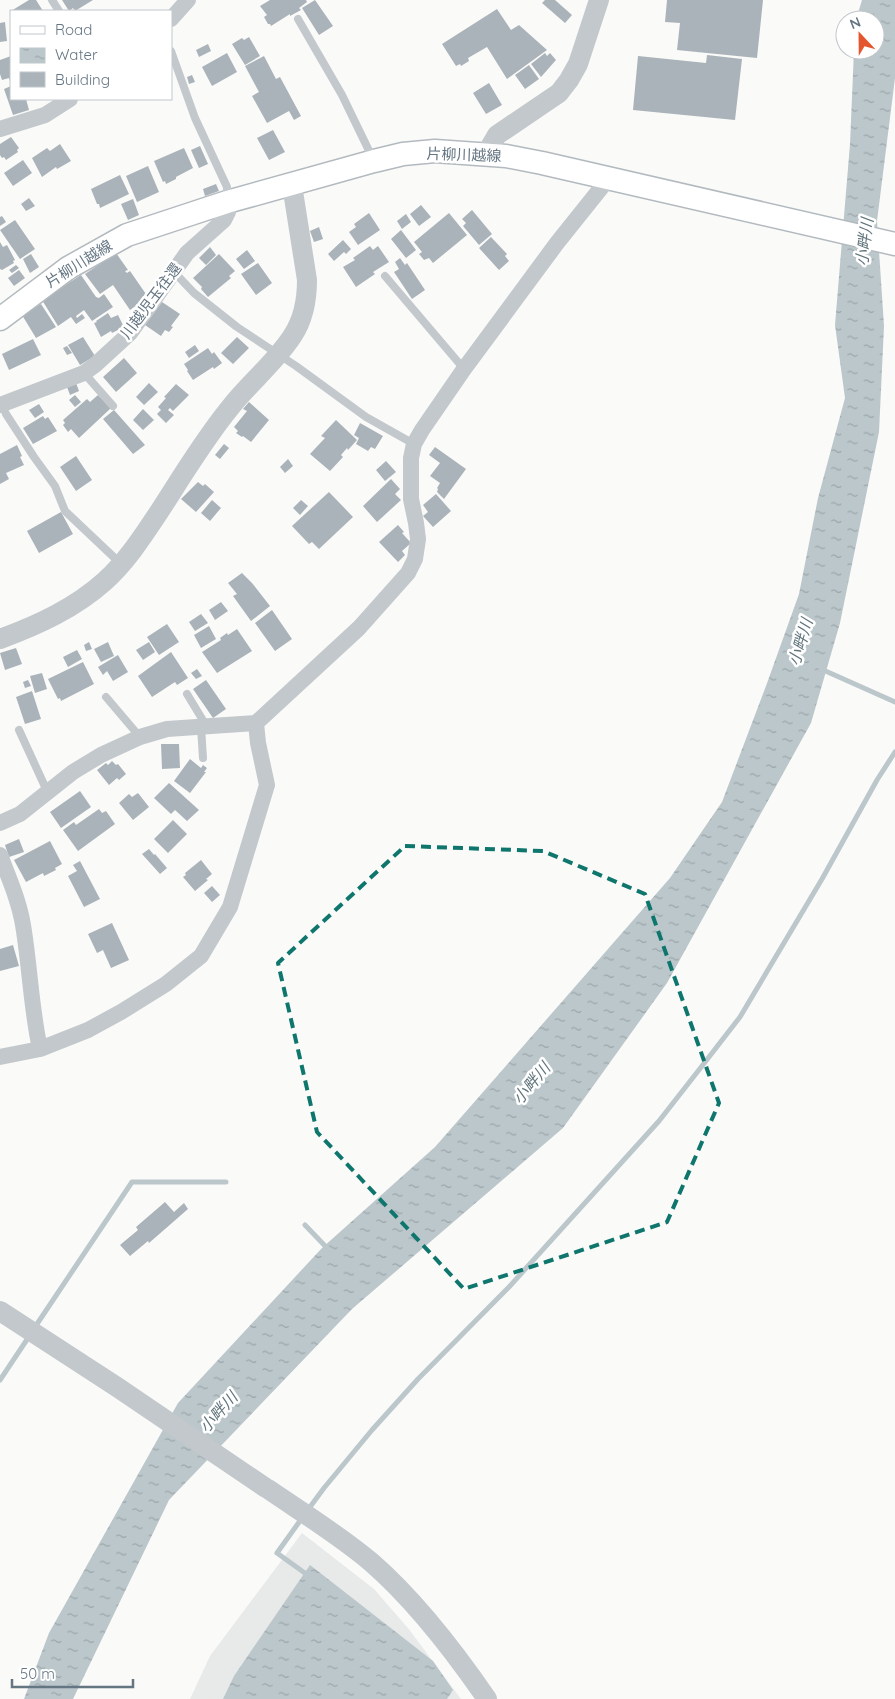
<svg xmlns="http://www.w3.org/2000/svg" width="895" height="1699" viewBox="0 0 895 1699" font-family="Quicksand,'Noto Sans JP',sans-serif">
	<defs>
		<pattern id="water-ripples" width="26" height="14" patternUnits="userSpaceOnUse" patternTransform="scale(1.25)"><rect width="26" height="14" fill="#bbc7cb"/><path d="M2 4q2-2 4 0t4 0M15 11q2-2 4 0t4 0" fill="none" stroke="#9ca6aa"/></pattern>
	</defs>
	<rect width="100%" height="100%" fill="#fafaf8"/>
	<!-- built -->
	<path fill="#e8e9e9" d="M 302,1533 L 374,1589 L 408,1628 L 461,1699 L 190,1699 L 210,1656 Z"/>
	<!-- water -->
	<path fill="url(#water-ripples)" d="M 862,0 L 895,0 L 895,78 L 877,221 L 884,326 L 879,432 L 840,623 L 811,723 L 667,983 L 563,1128 L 352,1309 L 169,1500 L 73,1699 L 24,1699 L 49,1633 L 178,1403 L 322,1248 L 435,1147 L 670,878 L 722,802 L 766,686 L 799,594 L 818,498 L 845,398 L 835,325 L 850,144 L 854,50 L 875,50 L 875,20 L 856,20 Z
		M 310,1565 L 433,1661 L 453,1690 L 447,1699 L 223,1699 L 234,1676 Z"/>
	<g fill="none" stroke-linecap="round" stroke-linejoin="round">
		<!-- stream -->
		<path stroke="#bbc7cb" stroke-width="5" d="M 821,669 L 895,702
			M 305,1225 L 329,1250
			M 35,1327 L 132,1182 L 226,1182
			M 0,1380 L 30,1335
			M 307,1511 L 324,1488 L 372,1430 L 418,1379 L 509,1287 L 659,1121 L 702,1066 L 740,1017 L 822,879 L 877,780 L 895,752
			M 302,1518 L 277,1553 L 309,1576"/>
	</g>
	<!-- building -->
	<path fill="#aab3b9" d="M 29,0 L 36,0 L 43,11 L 11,11 Z
		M 62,0 L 93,0 L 75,11 L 73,8 L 69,11 Z
		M 270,0 L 306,0 L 307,2 L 299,8 L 301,10 L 290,16 L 290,14 L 271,26 L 270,24 L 268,24 L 264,17 L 267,15 L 260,6 Z
		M 315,0 L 333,26 L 319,35 L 302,8 Z
		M 545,0 L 555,0 L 572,15 L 565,23 L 542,3 Z
		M 667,0 L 763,0 L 757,58 L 677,50 L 680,23 L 665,22 Z
		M 497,9 L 511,30 L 519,25 L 547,50 L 507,79 L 487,47 L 468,58 L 469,61 L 461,66 L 460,64 L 456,66 L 442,44 Z
		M 5,22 L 7,41 L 0,42 L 0,23 Z
		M 249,37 L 260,56 L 245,65 L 232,44 L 242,38 L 244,40 Z
		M 208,44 L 211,51 L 199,57 L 196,50 Z
		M 227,53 L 237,72 L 212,86 L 202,67 Z
		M 545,53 L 547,56 L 550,53 L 556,60 L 541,77 L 531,64 Z
		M 707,55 L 742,59 L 735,120 L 633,110 L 638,56 L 706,63 Z
		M 11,56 L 11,84 L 9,78 L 2,80 L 0,74 L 0,60 Z
		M 264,56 L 276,79 L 280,77 L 301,116 L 294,120 L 289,111 L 267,123 L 252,96 L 259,92 L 245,66 Z
		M 529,65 L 539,79 L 525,89 L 515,75 Z
		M 192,75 L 195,82 L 189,84 L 187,77 Z
		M 489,83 L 502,105 L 486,114 L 473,93 Z
		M 11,86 L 11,99 L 26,99 L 29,110 L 13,115 L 4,89 Z
		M 273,130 L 285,152 L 269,160 L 257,138 Z
		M 11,137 L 19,148 L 17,150 L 18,152 L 6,160 L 4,157 L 2,158 L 0,155 L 0,144 Z
		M 60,144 L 71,161 L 57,169 L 56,167 L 42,177 L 32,158 L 47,148 L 50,151 Z
		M 200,146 L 208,164 L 199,168 L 191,150 Z
		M 184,148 L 193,168 L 176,177 L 176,179 L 166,184 L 165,181 L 163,182 L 154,161 Z
		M 23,160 L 32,173 L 13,186 L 4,173 Z
		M 148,166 L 159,192 L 137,202 L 126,176 Z
		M 120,175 L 129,194 L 100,208 L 99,204 L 97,204 L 91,189 Z
		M 216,184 L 219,191 L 205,196 L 203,189 Z
		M 29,198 L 35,206 L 26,211 L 21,204 Z
		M 133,199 L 139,215 L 128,220 L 121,204 Z
		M 421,205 L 431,217 L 419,226 L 410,214 Z
		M 472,210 L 492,234 L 479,245 L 463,226 L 466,223 L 462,219 Z
		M 369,213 L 380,230 L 358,245 L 349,232 L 356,227 L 354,224 Z
		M 449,213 L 467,235 L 433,263 L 429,258 L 424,260 L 419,254 L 422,252 L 414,242 Z
		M 406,214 L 411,222 L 402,229 L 397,221 Z
		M 2,216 L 6,222 L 0,226 L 0,217 Z
		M 15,220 L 35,249 L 20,259 L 0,230 Z
		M 319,227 L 323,239 L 314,242 L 310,231 Z
		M 401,230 L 416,250 L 406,258 L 391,239 Z
		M 491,237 L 507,254 L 505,256 L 509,261 L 499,270 L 479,248 Z
		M 343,240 L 351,249 L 346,254 L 344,252 L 334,261 L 328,254 Z
		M 0,242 L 3,247 L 7,245 L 15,260 L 13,261 L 14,263 L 2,270 L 0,269 Z
		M 370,246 L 373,250 L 378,246 L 389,262 L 373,272 L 375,274 L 356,287 L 343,267 L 355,260 L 353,258 Z
		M 210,247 L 216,255 L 206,265 L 199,258 Z
		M 247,250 L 255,261 L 244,269 L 236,259 Z
		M 116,253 L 128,270 L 125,271 L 127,273 L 130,271 L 148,297 L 130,310 L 113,285 L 100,294 L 85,274 Z
		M 31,254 L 39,267 L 30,273 L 23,259 Z
		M 219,254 L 235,271 L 229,276 L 231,278 L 208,297 L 201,289 L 202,287 L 193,278 Z
		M 400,258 L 405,265 L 407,263 L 425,290 L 412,299 L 394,272 L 399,269 L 395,262 Z
		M 258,263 L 272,283 L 256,295 L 241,274 Z
		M 16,265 L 19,268 L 12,273 L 9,270 Z
		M 19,270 L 25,278 L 14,286 L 8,278 Z
		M 81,275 L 96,297 L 99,298 L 104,294 L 113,307 L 92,321 L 84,310 L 76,316 L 77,318 L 82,314 L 85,318 L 76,324 L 71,317 L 58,326 L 42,300 Z
		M 162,302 L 180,314 L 171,326 L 173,327 L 169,332 L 165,330 L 161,336 L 145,325 Z
		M 41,304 L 56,327 L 36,338 L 22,315 Z
		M 108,313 L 111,318 L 118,315 L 124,327 L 112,333 L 111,331 L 101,337 L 94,323 L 97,322 L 96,321 Z
		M 83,337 L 95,356 L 80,365 L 68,345 Z
		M 237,337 L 249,348 L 233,364 L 221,353 Z
		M 33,339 L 41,355 L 9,370 L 2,354 Z
		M 195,345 L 199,351 L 189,358 L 185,352 Z
		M 67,346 L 72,353 L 67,355 L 63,348 Z
		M 208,348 L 212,354 L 214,352 L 222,363 L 214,369 L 213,367 L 193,380 L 187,371 L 188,370 L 184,364 Z
		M 124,358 L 137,373 L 116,392 L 103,377 Z
		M 76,383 L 79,391 L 70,395 L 67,387 Z
		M 149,383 L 158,392 L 144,405 L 136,397 Z
		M 176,384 L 189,395 L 173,411 L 170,408 L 168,410 L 174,415 L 166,423 L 157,414 L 161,410 L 158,407 L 166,398 L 164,397 Z
		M 75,395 L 81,402 L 75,407 L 69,400 Z
		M 98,395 L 111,408 L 79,438 L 71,429 L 68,432 L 63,425 L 65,423 L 63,420 L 87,399 L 90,402 Z
		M 249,402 L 269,420 L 251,442 L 243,436 L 242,437 L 236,433 L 238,431 L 234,427 L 247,411 L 243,409 Z
		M 39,404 L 44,412 L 35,418 L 29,410 Z
		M 143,409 L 154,420 L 143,430 L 133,420 Z
		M 114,410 L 145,445 L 133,454 L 103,419 Z
		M 43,416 L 45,419 L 48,417 L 57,431 L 33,444 L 23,428 Z
		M 336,420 L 357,440 L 348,450 L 347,448 L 341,455 L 343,457 L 330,471 L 310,454 L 325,438 L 321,436 Z
		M 360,423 L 383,436 L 375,449 L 371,447 L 368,451 L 356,444 L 359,438 L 354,435 Z
		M 224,444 L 229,448 L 220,459 L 215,455 Z
		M 17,445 L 22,456 L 20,457 L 24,465 L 6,473 L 9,479 L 0,484 L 0,454 Z
		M 435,447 L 466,469 L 444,499 L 437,492 L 438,489 L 437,488 L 440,483 L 430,476 L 440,463 L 429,455 Z
		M 76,456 L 92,480 L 76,491 L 60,467 Z
		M 288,459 L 293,466 L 285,473 L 280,467 Z
		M 386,461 L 396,472 L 385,481 L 376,470 Z
		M 391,479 L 400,489 L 395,494 L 401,500 L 377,522 L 363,506 Z
		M 198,482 L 203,486 L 205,484 L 214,492 L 196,512 L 181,499 Z
		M 329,492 L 353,517 L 319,549 L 312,542 L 309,544 L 292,526 Z
		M 436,494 L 451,511 L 433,527 L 423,516 L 428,512 L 423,505 Z
		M 212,500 L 221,508 L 210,521 L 201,513 Z
		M 301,500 L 308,506 L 300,515 L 293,508 Z
		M 61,512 L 73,534 L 39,553 L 27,531 Z
		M 398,525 L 404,532 L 402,533 L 411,543 L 402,551 L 405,555 L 398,562 L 379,542 Z
		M 242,573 L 252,583 L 270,606 L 251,621 L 233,596 L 237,594 L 228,583 Z
		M 221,602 L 228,611 L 215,620 L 209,610 Z
		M 272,610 L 292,639 L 275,651 L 255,623 Z
		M 201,614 L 208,623 L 195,631 L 189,622 Z
		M 167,624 L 179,642 L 159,655 L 147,637 Z
		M 209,626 L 216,639 L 201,648 L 194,635 Z
		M 237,629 L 252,651 L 217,673 L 202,652 L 221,640 L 220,638 L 227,633 L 228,635 Z
		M 89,642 L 92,649 L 86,651 L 84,645 Z
		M 108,642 L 114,656 L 101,662 L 94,649 Z
		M 149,642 L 155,652 L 143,660 L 136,650 Z
		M 16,648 L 22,664 L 5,670 L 0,653 Z
		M 77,650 L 82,659 L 68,667 L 63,657 Z
		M 171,652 L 188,678 L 177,685 L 175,682 L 152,697 L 138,676 Z
		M 118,655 L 128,672 L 113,681 L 107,671 L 103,675 L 98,667 Z
		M 83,662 L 94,684 L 61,701 L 60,698 L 58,699 L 48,679 Z
		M 197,669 L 202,676 L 196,679 L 191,673 Z
		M 42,673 L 47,689 L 35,693 L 30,676 Z
		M 28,680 L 31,686 L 25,688 L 23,682 Z
		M 206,680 L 226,709 L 213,718 L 193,689 Z
		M 32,691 L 41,719 L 25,724 L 16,697 Z
		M 161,744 L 179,744 L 180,768 L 162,769 Z
		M 190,759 L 201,768 L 203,765 L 207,768 L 204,772 L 206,772 L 190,793 L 174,781 Z
		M 112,761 L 116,765 L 118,764 L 126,774 L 119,780 L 117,778 L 109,785 L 97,770 L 106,763 L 108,765 Z
		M 169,783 L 199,810 L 187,821 L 175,810 L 171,814 L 154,798 Z
		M 80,791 L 91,807 L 61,828 L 50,812 Z
		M 138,793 L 149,807 L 133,820 L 119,803 L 129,794 L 132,797 Z
		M 99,809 L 102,813 L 106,811 L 115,824 L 78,851 L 63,830 L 74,822 L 76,825 Z
		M 173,820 L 187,834 L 168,853 L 154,839 Z
		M 19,839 L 24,852 L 9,857 L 5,845 Z
		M 50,841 L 62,864 L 55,868 L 56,870 L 44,876 L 43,873 L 26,882 L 14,860 Z
		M 149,849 L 154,855 L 155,854 L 167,868 L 160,874 L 142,854 Z
		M 201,860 L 212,874 L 206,879 L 208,880 L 195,891 L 183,877 L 186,875 L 185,873 Z
		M 80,861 L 100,899 L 84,907 L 68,876 L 77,871 L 73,865 Z
		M 212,886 L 220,895 L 212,902 L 204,893 Z
		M 112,923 L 129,960 L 111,968 L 103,950 L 97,953 L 88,934 Z
		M 13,945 L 19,966 L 0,971 L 0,949 Z
		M 165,1202 L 174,1212 L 184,1203 L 188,1209 L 149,1243 L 148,1241 L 130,1256 L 120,1245 L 138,1230 L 136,1227 Z"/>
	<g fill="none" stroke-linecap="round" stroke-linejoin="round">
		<!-- secondary casing -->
		<g stroke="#b3babf" stroke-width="25">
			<path id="secondary" d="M 0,319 L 68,268 L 127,235 L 227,202 L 374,161 L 403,154 L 435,151 L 506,156 L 542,163 L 895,244"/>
		</g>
		<!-- service -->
		<path stroke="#c3c8cc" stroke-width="8" d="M 52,0 L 59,11
			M 298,19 L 342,95 L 373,159
			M 171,51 L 195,118 L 227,187 L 227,201
			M 174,272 L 194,293 L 237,327 L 296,366 L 366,417 L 414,444
			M 385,276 L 464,369
			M 84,373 L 113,406
			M 2,405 L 6,414 L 34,457 L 55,486 L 65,511 L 120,563
			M 187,694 L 207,727
			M 106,697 L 140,737
			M 201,727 L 203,758
			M 19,730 L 47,791"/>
		<!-- minor -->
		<path stroke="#c3c8cc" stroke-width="16" d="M 171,19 L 188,0
			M 0,129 L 45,115 L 70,99
			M 0,405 L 84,373 L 95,365 L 130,333 L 187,253 L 224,220 L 228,212 L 227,202
			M 256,723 L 359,628 L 408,573 L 415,559 L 418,539 L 416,523 L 411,499 L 411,458 L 414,444 L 422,430 L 464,369 L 557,243 L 609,178
			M 0,823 L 20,814 L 73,772 L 101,755 L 140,737 L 167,729 L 256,723 L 258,743 L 267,785 L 230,907 L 201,956 L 166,984 L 121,1012 L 88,1030 L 40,1049 L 0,1057
			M 0,855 C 9,878 19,901 23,925 C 30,967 31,1008 40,1049"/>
		<!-- tertiary -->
		<path stroke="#c3c8cc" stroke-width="20" d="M 486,154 L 497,135 L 559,93 L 569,80 L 578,64 L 599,0
			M 0,639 C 38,625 75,608 105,581 C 127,561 143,536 159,512 C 181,478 203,441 229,409 C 249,383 276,362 293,335 C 304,318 307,299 307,280 L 292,185
			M 0,1311 L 117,1387 L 266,1488
			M 268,1489 C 303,1513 339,1535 371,1562 C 416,1601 454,1651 487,1699"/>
		<!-- secondary -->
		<use href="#secondary" stroke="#fff" stroke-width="22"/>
	</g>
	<!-- marked area -->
	<path fill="none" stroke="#0f766e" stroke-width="4" stroke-dasharray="10 6" stroke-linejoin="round" d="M 405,846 L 543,851 L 645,894 L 719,1103 L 667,1222 L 464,1289 L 317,1132 L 278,963 Z"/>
	<g text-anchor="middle" stroke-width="5" stroke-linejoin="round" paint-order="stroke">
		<!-- street labels -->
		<g font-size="15" fill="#657683" stroke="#fff">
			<text transform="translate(464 155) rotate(2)" y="5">片柳川越線</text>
			<text transform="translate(79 264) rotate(-32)" y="5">片柳川越線</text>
			<text transform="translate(151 301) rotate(-53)" y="5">川越児玉往還</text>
		</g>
		<!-- water labels -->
		<g font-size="16" font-style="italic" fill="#60757c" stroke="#fff">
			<text transform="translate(864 242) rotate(-83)" y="6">小畔川</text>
			<text transform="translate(800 642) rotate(-73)" y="6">小畔川</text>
			<text transform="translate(531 1083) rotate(-50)" y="6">小畔川</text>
			<text transform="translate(218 1412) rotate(-48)" y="6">小畔川</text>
		</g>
	</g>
	<!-- legend -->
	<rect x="10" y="10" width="162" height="90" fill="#ffffff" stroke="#c1c8cd"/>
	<rect x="20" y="26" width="25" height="8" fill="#ffffff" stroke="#c1c8cd"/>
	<text x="55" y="35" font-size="15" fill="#657683">Road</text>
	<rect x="20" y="48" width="25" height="15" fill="url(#water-ripples)" stroke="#c1c8cd"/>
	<text x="55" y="60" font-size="15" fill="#657683">Water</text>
	<rect x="20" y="72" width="25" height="15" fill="#aab3b9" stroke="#c1c8cd"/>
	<text x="55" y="85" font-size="15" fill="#657683">Building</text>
	<!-- north arrow -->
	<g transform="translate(860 35) rotate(338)"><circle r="24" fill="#ffffff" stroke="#c1c8cd"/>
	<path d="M0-4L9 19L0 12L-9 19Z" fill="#e4572e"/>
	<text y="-8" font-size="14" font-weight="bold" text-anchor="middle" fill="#657683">N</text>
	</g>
	<!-- scale -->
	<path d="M12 1679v8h121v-8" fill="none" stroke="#657683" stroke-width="2.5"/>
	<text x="20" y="1679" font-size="15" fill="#657683" stroke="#ffffff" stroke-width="4" paint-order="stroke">50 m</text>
</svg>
